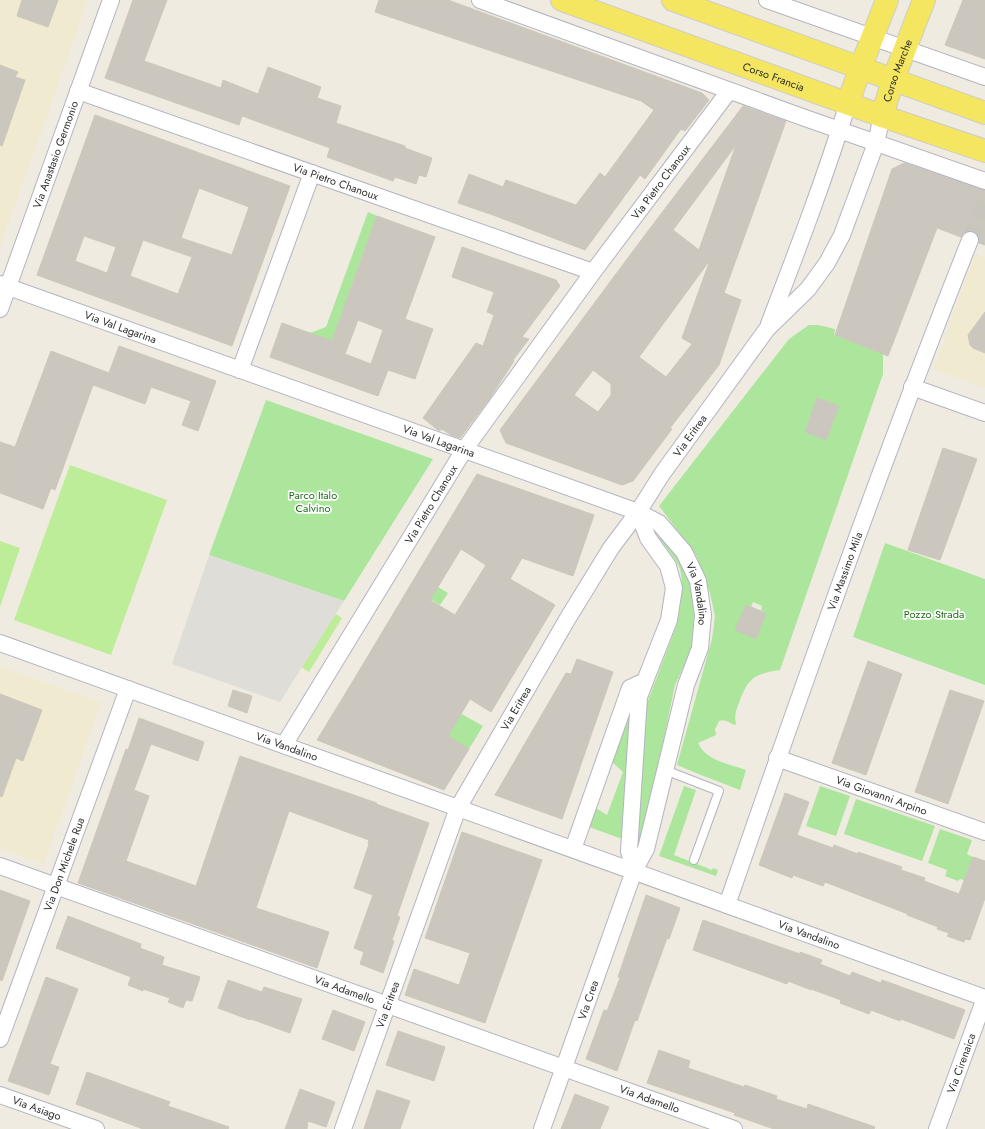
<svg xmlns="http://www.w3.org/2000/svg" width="985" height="1129" viewBox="0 0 985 1129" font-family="Jost,sans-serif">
	<rect width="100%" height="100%" fill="#efebe0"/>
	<!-- education -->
	<path fill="#f0ead0" d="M 0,0 L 88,0 L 0,247 Z
		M 975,254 L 985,258 L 985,388 L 934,369 Z
		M 0,666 L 101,703 L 44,864 L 0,848 Z"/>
	<!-- green -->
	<path fill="#abe69c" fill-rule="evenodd" d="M 368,212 L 377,216 L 329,349 L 310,333 L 326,327 Z
		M 809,325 L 818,325 L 835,329 L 834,335 L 883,354 L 883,374 L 780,670 C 754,674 748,678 739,703 C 736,710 734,716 736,724 L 734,725 C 729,722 725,719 719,721 L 715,729 L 716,735 L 698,743 C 706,761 730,764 746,770 L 740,790 L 701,775 L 677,765 L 712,639 L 715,616 L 710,593 L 696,555 L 659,506 L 789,339 ZM 817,398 L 839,406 L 826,440 L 805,432 ZM 753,602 L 762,606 L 761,610 L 766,613 L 756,639 L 736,630 L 746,605 L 751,607 Z
		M 266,400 L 433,459 L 344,601 L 209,555 Z
		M 662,535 L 673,547 L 688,576 L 695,600 L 692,648 L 675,685 L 642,845 L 638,844 L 642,744 L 646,706 L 677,624 L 680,608 L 682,592 L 682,581 L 680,569 L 676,561 L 659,538 Z
		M 885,543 L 985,579 L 985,685 L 853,637 Z
		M 417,574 L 448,593 L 440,605 L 410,587 Z
		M 419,690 L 483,726 L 469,749 L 373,692 Z
		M 631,707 L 625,840 L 589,827 L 596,808 L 607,815 L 623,772 L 612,762 Z
		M 684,786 L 696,790 L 674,855 L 712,870 L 713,868 L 718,870 L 716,876 L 659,856 Z
		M 820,786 L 850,796 L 836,836 L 806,826 Z
		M 856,799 L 935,826 L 922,861 L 844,834 Z
		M 940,829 L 972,840 L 967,854 L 973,857 L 964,880 L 960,879 L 958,881 L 945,876 L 947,870 L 928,863 Z"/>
	<!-- pitch -->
	<path fill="#bded98" d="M 70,465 L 167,500 L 111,655 L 14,620 Z
		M 0,541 L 20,548 L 0,607 Z
		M 331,611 L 342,618 L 309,672 L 298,665 Z"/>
	<!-- plaza -->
	<path fill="#dfddd7" d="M 209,555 L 344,601 L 280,702 L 172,664 Z"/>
	<!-- building -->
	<path fill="#cbc7bf" stroke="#cbc7b9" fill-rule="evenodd" d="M 22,0 L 58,0 L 48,27 L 17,16 Z
		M 133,0 L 167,0 L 144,61 L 221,88 L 223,80 L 258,94 L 268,67 L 321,87 L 317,98 L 341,106 L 336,123 L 405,146 L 405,148 L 432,158 L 426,177 L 419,175 L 416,184 L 395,177 L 393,181 L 327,157 L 330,148 L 242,116 L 239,125 L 105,78 Z
		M 379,0 L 448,0 L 702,93 L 709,100 L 685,131 L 681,129 L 645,179 L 640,175 L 585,250 L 493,215 L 458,203 L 469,174 L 503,187 L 506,180 L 576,205 L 600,173 L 605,177 L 654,110 L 641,101 L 375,12 Z
		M 963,0 L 985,0 L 985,59 L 945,45 Z
		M 0,65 L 18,72 L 15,77 L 25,80 L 2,146 L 0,145 Z
		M 743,106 L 786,121 L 724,293 L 741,300 L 719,365 L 670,428 L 672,429 L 633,481 L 622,485 L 506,443 L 500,430 L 642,239 ZM 736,145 L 699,250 L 673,230 ZM 710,260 L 682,338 L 692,344 L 666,377 L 639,357 ZM 593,370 L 611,384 L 611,395 L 598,412 L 574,395 Z
		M 95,115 L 290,186 L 232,346 L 37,275 ZM 199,188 L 249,207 L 232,255 L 181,238 ZM 84,236 L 116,247 L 107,273 L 75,261 ZM 143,240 L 192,257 L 178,294 L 130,276 Z
		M 904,163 L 985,190 L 985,245 L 979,243 L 979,238 L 978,234 L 973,231 L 969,231 L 964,232 L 961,237 L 937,228 L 888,356 L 835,335 L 892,169 Z
		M 377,216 L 435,237 L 405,319 L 433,329 L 415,379 L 388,370 L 378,396 L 270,357 L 282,323 L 332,341 ZM 358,320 L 383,330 L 371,364 L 345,354 Z
		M 462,247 L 556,280 L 560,286 L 522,337 L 529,339 L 513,360 L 514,361 L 490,398 L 460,438 L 451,435 L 442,429 L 439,431 L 423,418 L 476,343 L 483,346 L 494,315 L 487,312 L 494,292 L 452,277 Z
		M 985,312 L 985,353 L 973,348 L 970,345 L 968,335 Z
		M 119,346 L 216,381 L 198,431 L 182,425 L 191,401 L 151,387 L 145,404 L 93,385 L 55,490 L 51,488 L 43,509 L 0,493 L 0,442 L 15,447 L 51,351 L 109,373 Z
		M 817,398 L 839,406 L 826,440 L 805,432 Z
		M 943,448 L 977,459 L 940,560 L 908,550 Z
		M 477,474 L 594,515 L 573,576 L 522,558 L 510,579 L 555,605 L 491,712 L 470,699 L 448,736 L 469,749 L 444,790 L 317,740 L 353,681 ZM 461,549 L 486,565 L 455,615 L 430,600 Z
		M 746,605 L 766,613 L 756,639 L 735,630 Z
		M 577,659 L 613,672 L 562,819 L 495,795 L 566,673 L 571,674 Z
		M 868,661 L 902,674 L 866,775 L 832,763 Z
		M 233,690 L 252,696 L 247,713 L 228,706 Z
		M 950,690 L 984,701 L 948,804 L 915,792 Z
		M 0,694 L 42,710 L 23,761 L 16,758 L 2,797 L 0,796 Z
		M 139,718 L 204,742 L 198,761 L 151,744 L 134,790 L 149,796 L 126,861 L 196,886 L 240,756 L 377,803 L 376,804 L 429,823 L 397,916 L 400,917 L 392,940 L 394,941 L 383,973 L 360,964 L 364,952 L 354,948 L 373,895 L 354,888 L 369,844 L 368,844 L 369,840 L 289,811 L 256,908 L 329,932 L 317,968 L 78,883 L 126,749 L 128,750 Z
		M 785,793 L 809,802 L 797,835 L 833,848 L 834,845 L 858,854 L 858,852 L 902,867 L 901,870 L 925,878 L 924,881 L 959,894 L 973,857 L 985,861 L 985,898 L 970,940 L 965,939 L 964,942 L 947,936 L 949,933 L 937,929 L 938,927 L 907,915 L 908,914 L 825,882 L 823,886 L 793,875 L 792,878 L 759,865 Z
		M 462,832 L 542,860 L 485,1023 L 405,995 L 414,969 L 459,985 L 470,953 L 425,938 Z
		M 0,890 L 30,901 L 2,981 L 0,980 Z
		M 646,895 L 680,908 L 669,939 L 667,938 L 637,1021 L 635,1020 L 617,1071 L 586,1059 L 604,1010 L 607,1011 L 620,978 L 618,977 Z
		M 68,916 L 141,944 L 140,948 L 164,957 L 162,965 L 200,977 L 192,1001 L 186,1000 L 183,1008 L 168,1002 L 170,998 L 143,989 L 143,991 L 128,985 L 131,977 L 56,948 Z
		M 703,920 L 800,954 L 800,952 L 822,960 L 820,964 L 850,976 L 852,972 L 881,983 L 882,980 L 965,1010 L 954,1039 L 901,1019 L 900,1021 L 871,1010 L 869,1014 L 840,1003 L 841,1000 L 811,989 L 811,990 L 788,981 L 787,984 L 693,950 Z
		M 46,977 L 78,989 L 50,1064 L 59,1067 L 49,1095 L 8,1081 Z
		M 228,980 L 262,992 L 264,987 L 302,999 L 290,1033 L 251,1019 L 250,1020 L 218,1008 Z
		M 333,1010 L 365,1022 L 354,1051 L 322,1039 Z
		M 398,1031 L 445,1047 L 434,1081 L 386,1065 Z
		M 659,1050 L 690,1061 L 688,1068 L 744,1087 L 745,1085 L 777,1096 L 776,1099 L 807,1109 L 808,1104 L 875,1127 L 874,1129 L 774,1129 L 734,1115 L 735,1113 L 647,1083 Z
		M 87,1072 L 170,1102 L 168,1106 L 229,1127 L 228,1129 L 143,1129 L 76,1104 Z
		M 300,1089 L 335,1102 L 326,1127 L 308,1121 L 307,1129 L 285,1129 Z
		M 377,1090 L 410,1101 L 400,1129 L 364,1129 Z
		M 575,1094 L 609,1107 L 600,1129 L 561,1129 Z"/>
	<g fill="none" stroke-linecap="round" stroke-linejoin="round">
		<!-- street-tunnel -->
		<path stroke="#c8c5bc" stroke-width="16" stroke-dasharray="16 8" stroke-linecap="butt" d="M 970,240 L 985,201"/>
		<!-- lane casing -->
		<g stroke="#b3b4c1" stroke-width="10">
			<path id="lane" d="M 665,770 L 719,791 L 694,860"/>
		</g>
		<!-- street casing -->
		<g stroke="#b3b4c1" stroke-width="18">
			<g id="street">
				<path d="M 480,0 L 805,118 L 985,181"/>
				<path d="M 767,0 L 985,77"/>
				<path id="s1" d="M 78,91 L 593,272"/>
				<path id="s2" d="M 0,284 L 638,512 L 659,523 L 684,552 L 698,581 L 703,615 L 700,648 L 686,685 L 646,849 L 634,871 L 542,1129"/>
				<path id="s3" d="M 0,309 L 111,0"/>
				<path d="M 769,324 C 797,251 825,178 848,103"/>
				<path d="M 240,370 L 312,173"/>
				<path d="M 912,387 L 985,413"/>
				<path id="s4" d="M 0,643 L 985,998"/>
				<path id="s5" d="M 284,745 L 464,450 L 593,272 L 729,91"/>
				<path id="s6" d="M 777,758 L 985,832"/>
				<path d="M 573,849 L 630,688 L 645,681 L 669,620 L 674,588 L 668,566 L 648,538 L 638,512"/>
				<path id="s7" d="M 0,866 L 734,1129"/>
				<path d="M 634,871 L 629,851 L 639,697 L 645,681"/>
				<path id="s8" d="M 727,905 C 804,682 883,459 970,240"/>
				<path id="s9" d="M 0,1039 L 128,689"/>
				<path id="s10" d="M 0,1095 L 96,1129"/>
				<path id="s11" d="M 343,1129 L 458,808 L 568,618 L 611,548 L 638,512 L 662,474 L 767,329 L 808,289 L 827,263 L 842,235 L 876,143 L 882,116"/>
				<path id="s12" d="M 937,1129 L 985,998"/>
			</g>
		</g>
		<!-- primary casing -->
		<g stroke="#cdcdcd" stroke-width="24">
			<g id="primary">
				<path id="s13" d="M 562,0 L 882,116 L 985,151"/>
				<path d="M 673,0 L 985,113"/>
				<path d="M 848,103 L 860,69 L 887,0"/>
				<path id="s14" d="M 882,116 L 893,80 L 924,0"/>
			</g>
		</g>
		<!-- lane -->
		<use href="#lane" stroke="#fff" stroke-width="8"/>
		<!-- street -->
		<use href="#street" stroke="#fff" stroke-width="16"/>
		<!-- primary -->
		<use href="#primary" stroke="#f4e660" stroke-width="22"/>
	</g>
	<g text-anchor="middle" stroke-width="3.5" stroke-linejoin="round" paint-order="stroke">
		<!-- street labels -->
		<g font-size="11" fill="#2d2d2d" stroke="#fff">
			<text dy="4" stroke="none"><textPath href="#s14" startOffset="48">Corso Marche</textPath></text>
			<text dy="4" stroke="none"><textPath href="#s13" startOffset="225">Corso Francia</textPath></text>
			<text dy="4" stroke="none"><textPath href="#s3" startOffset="164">Via Anastasio Germonio</textPath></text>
			<text dy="4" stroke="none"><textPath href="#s1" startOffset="273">Via Pietro Chanoux</textPath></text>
			<text dy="4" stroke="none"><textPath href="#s5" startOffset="678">Via Pietro Chanoux</textPath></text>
			<text dy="4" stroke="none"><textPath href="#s2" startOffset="128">Via Val Lagarina</textPath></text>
			<text dy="4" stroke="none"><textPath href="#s11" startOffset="780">Via Eritrea</textPath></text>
			<text dy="4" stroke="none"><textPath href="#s2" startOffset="466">Via Val Lagarina</textPath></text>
			<text dy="4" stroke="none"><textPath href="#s5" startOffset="282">Via Pietro Chanoux</textPath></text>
			<text dy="4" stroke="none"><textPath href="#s8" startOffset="354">Via Massimo Mila</textPath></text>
			<text dy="4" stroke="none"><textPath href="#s2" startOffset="784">Via Vandalino</textPath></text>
			<text dy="4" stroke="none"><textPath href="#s11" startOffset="456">Via Eritrea</textPath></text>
			<text dy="4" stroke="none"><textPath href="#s4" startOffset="305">Via Vandalino</textPath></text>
			<text dy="4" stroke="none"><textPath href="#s6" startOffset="111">Via Giovanni Arpino</textPath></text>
			<text dy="4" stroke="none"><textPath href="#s9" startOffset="186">Via Don Michele Rua</textPath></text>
			<text dy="4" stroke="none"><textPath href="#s4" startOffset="860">Via Vandalino</textPath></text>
			<text dy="4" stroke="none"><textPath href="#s7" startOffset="366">Via Adamello</textPath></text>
			<text transform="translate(588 1000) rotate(-71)" y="4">Via Crea</text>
			<text dy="4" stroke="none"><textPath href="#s11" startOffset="132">Via Eritrea</textPath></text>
			<text dy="4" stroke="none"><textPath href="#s12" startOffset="70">Via Cirenaica</textPath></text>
			<text dy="4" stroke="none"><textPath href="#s7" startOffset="690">Via Adamello</textPath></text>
			<text dy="4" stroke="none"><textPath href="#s10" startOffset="39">Via Asiago</textPath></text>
		</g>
		<!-- park labels -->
		<g font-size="11" fill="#1f6e19" stroke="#fff">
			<text x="313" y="499">Parco Italo<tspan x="313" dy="13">Calvino</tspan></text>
			<text x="934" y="618">Pozzo Strada</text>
		</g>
	</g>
</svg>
